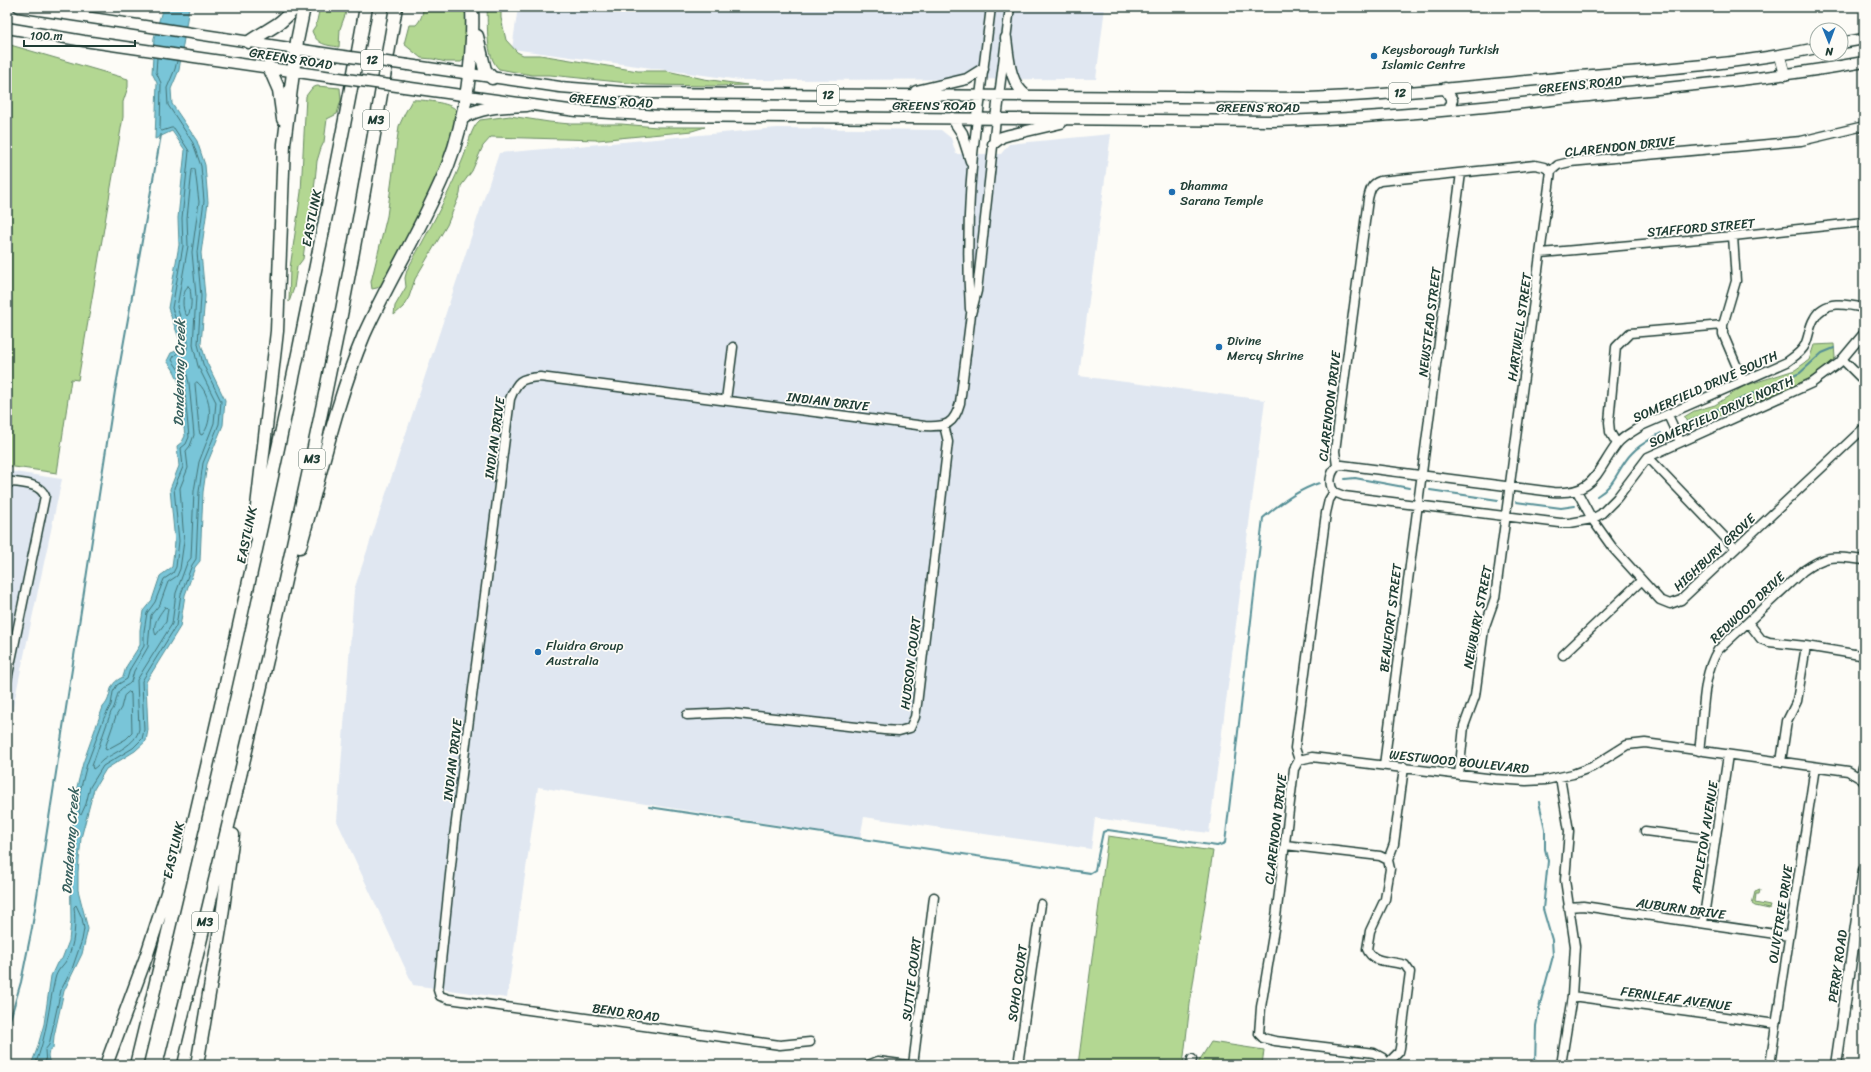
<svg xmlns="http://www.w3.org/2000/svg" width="1871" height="1072" viewBox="0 0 1871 1072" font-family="Sriracha,sans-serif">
	<rect width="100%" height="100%" fill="#fdfcf7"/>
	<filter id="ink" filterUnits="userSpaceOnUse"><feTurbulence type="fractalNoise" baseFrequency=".025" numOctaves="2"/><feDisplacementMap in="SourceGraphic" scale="8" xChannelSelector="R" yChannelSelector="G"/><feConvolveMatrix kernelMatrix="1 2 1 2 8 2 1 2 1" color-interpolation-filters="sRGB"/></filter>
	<g filter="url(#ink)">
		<!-- built -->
		<path fill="#e0e7f1" d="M 518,7 L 1105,7 L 1096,79 L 740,80 L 512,49 Z
			M 777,128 L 941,130 L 951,138 L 956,154 L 1001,154 L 1009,144 L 1111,134 L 1079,376 L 1265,400 L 1209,833 L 1095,818 L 1091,849 L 864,817 L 860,838 L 538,787 L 507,998 L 413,985 L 337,821 L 354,590 L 499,153 Z
			M 7,471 L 62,479 L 7,735 Z"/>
		<!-- green -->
		<path fill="#b3d792" stroke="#698a63" d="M 320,7 L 348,7 L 340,29 L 339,47 C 326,45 317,45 312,31 L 316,25 Z
			M 423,7 L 467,7 L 466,58 L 461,62 L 446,62 L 433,59 L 421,58 L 404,44 L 409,25 L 416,25 C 421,20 423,14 423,7 Z
			M 487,7 L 501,7 L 501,18 L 506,40 L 517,52 L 523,55 L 540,55 L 638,71 L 667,71 L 704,79 L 747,85 L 717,86 L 648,85 L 550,75 L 532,75 L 499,69 C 485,56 488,25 487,7 Z
			M 7,44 L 128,79 L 128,87 L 123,102 L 123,117 L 78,380 L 71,379 L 57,473 L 7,466 Z
			M 317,86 L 340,88 L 341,100 L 337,114 L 327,119 L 324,142 L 321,148 L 317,161 L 312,210 L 307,226 L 303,259 L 297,267 L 294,288 L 289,302 L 290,268 L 301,192 L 306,96 L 312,88 Z
			M 412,100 C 421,99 452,103 456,110 C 463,124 428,198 421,215 L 416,219 L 413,229 L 392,266 L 385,282 L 377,288 L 372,289 L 371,282 L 387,216 L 399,126 L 405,113 Z
			M 510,116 L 549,122 L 570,124 L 621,124 L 657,127 L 705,127 L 692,131 L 598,140 L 491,137 L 483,146 L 472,171 L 461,186 L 460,194 L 447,225 L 415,279 L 409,297 L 403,307 L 394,315 L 395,306 L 406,287 L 405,278 L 407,270 C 427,234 447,198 462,161 C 468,148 470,128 480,120 Z
			M 1834,344 L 1835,358 L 1820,373 L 1800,383 L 1728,414 C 1714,416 1704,424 1690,427 L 1684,417 L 1694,411 L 1715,405 L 1744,386 L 1795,370 L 1809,360 L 1814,345 Z
			M 1108,836 L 1213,851 L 1190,1004 L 1183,1065 L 1160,1061 L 1159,1065 L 1078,1065 Z
			M 1760,890 L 1759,894 L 1756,894 L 1755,903 L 1770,906 L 1769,909 L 1755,906 L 1752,904 L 1755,892 Z
			M 1211,1042 L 1264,1050 L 1262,1065 L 1198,1065 L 1199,1061 Z"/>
		<!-- water -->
		<path fill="#79c5d8" stroke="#558f96" d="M 163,7 L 189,7 L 179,70 L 171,89 L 172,104 L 197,141 L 205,165 L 208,202 L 201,253 L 205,296 L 201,344 L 207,363 L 225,400 L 223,425 L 207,464 L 203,492 L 200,561 L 195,567 L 185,595 L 180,627 L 146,682 L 148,730 L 146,741 L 135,751 L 106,769 L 94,789 L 81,838 L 78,872 L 78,890 L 88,929 L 82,954 L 64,991 L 54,1036 L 53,1048 L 49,1051 L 48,1056 L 50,1065 L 31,1065 L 37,1049 L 44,1024 L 51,976 L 57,963 L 62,959 L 69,941 L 71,921 L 70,852 L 76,791 L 83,763 L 103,707 C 114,696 105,685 123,677 L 126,667 L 140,645 L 140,630 L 143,611 L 152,600 L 160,576 L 172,567 L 175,542 L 170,489 L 179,466 L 177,446 L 182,442 L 185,436 C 181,409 186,383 167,361 L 171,353 L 176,351 L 180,341 L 168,308 L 179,245 L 178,218 L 185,150 L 172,131 L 155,139 L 157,83 L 152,73 L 154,38 Z"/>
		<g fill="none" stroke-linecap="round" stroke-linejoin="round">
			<!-- shore -->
			<path stroke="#437376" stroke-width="1" d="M 157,58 L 156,72 L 161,83 L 160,130 L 162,131 L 171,128 L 174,128 L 189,151 L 182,218 L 183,246 L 172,308 L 183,342 L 181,350 L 174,356 L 172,360 L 181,373 L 184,385 L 189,437 L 186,444 L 181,448 L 183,467 L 174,488 L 179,541 L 176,567 L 173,573 L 164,579 L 155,602 L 147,613 L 144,631 L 144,646 L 130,669 L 127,679 L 117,685 L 113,692 L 111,705 L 104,718 L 87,764 L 80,791 L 79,813 L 81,815 L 86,804 L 90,787 L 103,766 L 133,748 L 142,739 L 144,730 L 142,681 L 176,626 L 181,594 L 192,565 L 196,559 L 199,492 L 203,463 L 219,424 L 221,401 L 203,364 L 198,344 L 201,296 L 197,252 L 204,201 L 201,166 L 193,143 L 168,105 L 167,88 L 175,69 L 177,61
				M 195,169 L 199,202 L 192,252 L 196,296 L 193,345 L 198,366 L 216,402 L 214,423 L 199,462 L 194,491 L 191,558 L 187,563 L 176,593 L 172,624 L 137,680 L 139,729 C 136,745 115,752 103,760 C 99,763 97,767 93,769 L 92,766 L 111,712 C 117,705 115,697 120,690 C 123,686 128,686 131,682 L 134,671 L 148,647 L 151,615 L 160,604 L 168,582 L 177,576 L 180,569 L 184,541 L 180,488 L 188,468 L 186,451 L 190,446 L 194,435 L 189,383 L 186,371 L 179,361 L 186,352 L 188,342 L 177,307 L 188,246 L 187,218 L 192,170 Z
				M 188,286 L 190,288 C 191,296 193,310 187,316 C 181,310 182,292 188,286 Z
				M 197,382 C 211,393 214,422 202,435 L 200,434 L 199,429 L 195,384 Z
				M 165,607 L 168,608 L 166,622 L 156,635 C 151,626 159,615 165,607 Z
				M 129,692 L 131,694 L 132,733 L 126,739 L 106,750 L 105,748 L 116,716 L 121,708 L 124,696 Z
				M 35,1065 C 47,1036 48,1009 55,979 C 57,970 62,967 66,961 C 75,945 76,924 74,907 L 76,905 L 82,918 L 84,929 L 82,940 L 72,969 L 61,990 L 49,1045 L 45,1050 L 46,1065"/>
			<!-- stream -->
			<path stroke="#558f96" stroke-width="2" d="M 1688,422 L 1800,373 L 1822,353 L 1834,348
				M 1345,479 L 1355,478 L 1409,488
				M 1430,490 L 1498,500
				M 1597,496 C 1616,485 1618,467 1632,453 C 1640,444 1651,439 1661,433
				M 1516,502 L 1561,508 L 1575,506
				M 649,807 L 1090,873 L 1095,870 L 1103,832 L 1108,830 L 1217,846 L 1225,843 L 1263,518 C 1280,503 1298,490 1319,483
				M 7,1030 L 21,982 L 32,928 L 115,391 L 161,135
				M 1535,1065 L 1536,1026 L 1540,1004 L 1553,956 L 1552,940 L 1543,909 L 1548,861 L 1545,849 L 1545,829 L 1539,802"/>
			<!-- minor casing -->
			<g stroke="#1f3d34" stroke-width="11">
				<path id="minor" d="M 980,96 L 991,7
					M 999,96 L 1010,7
					M 1551,171 L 1558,165 L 1570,162 L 1801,141 L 1864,126
					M 1733,236 L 1736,281 L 1723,325 L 1723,334 L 1743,381
					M 1541,253 L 1733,236 L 1864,222
					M 970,309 C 966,245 969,182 977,118
					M 1842,359 L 1864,381
					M 726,400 L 733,347
					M 1668,415 L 1680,441
					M 1617,444 L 1610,432 L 1609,422 L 1616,347 L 1630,333 L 1723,325
					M 1648,457 L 1735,548
					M 1337,466 L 1342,465 L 1553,492 C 1595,495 1596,472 1617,444 C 1623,436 1633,432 1641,426 L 1787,362 C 1793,357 1801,353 1805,345 C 1809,337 1809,327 1814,319 C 1824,299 1847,304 1864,308
					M 1337,466 L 1335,451 L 1368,199 C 1370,190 1371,184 1380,181 L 1535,165 L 1544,167 L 1551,171
					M 7,481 C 21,484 39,482 45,496 L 7,680
					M 1577,491 L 1592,519 L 1612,547 L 1660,600 L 1670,604 L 1681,600 L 1864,428
					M 1334,492 L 1344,496 L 1560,523 L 1570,523 L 1592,519 L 1601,514 L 1617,498 L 1648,457 L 1812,383 L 1839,363 L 1864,333
					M 1334,492 C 1328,484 1330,473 1337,466
					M 1748,622 L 1761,639 L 1769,642 L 1806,646
					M 1563,655 L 1642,580
					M 687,715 L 729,713 L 884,730 L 899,731 L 910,728 L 915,717 L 917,704 L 948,442 L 944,425
					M 1699,751 C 1704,719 1701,677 1718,650 L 1803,571 C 1828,553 1835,557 1864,560
					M 1299,760 L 1312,757 L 1495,779 L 1526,781 L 1546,780 L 1573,774 L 1592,767 L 1627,745 L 1645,743 L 1848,771 L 1863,780
					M 1299,760 L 1294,769 L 1276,917 L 1261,1007 L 1259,1034 L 1263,1038 L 1275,1041 L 1374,1053 L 1383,1058 L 1387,1065
					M 1299,760 L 1295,748 L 1326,513 L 1329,500 L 1334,492
					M 1781,762 L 1787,721 L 1797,701 L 1806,646 L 1860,655
					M 1384,765 L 1461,173
					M 1459,775 L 1464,726 L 1475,696 L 1484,629 L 1495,598 L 1551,171
					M 1560,777 L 1569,831 L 1565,880 L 1575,946 L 1572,996 L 1561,1065
					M 1645,831 L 1715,840
					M 1285,845 L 1380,856 L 1388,860 L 1390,869 L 1385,899 L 1370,931 L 1367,949 C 1373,964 1391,960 1405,965 L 1410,972 L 1400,1048 L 1399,1052 L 1387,1064
					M 1388,860 L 1394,844 L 1404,767
					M 1568,907 L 1583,906 L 1789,936
					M 1703,923 L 1728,755
					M 1572,996 L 1776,1024
					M 810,1042 L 780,1045 L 449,999 L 440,996 L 438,990 L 454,837 L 510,399 C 517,381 520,378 540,377 L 925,426 C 946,427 954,425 960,403 L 971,314 L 977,291 L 996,119
					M 868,1065 L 878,1061 L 908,1065
					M 913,1065 L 934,897
					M 1018,1065 L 1041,904
					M 1191,1065 L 1192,1059
					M 1770,1065 L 1815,767"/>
			</g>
			<!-- major casing -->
			<g stroke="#1f3d34" stroke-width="13">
				<path id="major" d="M 19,7 L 336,55
					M 7,28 L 84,41 L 332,77
					M 1006,38 C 1009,59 1009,83 1027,96
					M 1841,43 L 1864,39
					M 1780,56 L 1785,75
					M 408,65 L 560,87 L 635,93 L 1308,98 C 1395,95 1481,85 1568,77 C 1651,70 1735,65 1817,48
					M 404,87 L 576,111 L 662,116 L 1272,121 C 1375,119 1477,108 1579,97 C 1674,87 1770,79 1864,62
					M 1445,88 L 1452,100 L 1448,110
					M 916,91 L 967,79 L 983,69
					M 952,118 L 962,133 L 971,161
					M 977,118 L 980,96
					M 996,119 L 999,96
					M 993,144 L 1002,137 L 1009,135 L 1061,123
					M 1864,767 L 1862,775 L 1864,781
					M 1836,1065 L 1864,870"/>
			</g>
			<!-- highway casing -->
			<g stroke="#1f3d34" stroke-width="15">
				<path id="highway" d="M 477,36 L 485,70 L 492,78
					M 249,42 C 267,29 281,26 295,7
					M 269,67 L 279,90 L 283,119
					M 461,119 C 480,106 505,106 527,105
					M 254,533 L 277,331 L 284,144 L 297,41 L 304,7
					M 300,547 C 320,477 336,401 364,335 C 390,277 425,223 448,165 C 466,119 474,56 472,7
					M 106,1065 L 146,957 L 178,859
					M 136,1065 C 194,827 249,589 299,349 C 322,235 346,121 366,7
					M 170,1065 C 228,829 285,593 333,355 C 357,239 376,123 396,7
					M 197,1065 L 221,923 L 233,835"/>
			</g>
			<!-- minor -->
			<use href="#minor" stroke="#fdfcf7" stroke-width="8"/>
			<!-- major -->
			<use href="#major" stroke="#fdfcf7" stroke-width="10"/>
			<!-- highway -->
			<use href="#highway" stroke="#fdfcf7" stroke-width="12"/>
			<!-- major-bridge casing -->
			<g stroke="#1f3d34" stroke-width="13" stroke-linecap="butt">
				<path id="major-bridge" d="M 336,55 L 408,65
					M 332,77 L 404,87"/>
			</g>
			<!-- major-bridge -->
			<use href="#major-bridge" stroke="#fdfcf7" stroke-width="10"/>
		</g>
	</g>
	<!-- markers -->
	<g fill="#1f6fb2" stroke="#fdfcf7" stroke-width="1.5">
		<circle cx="1374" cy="56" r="4"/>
		<circle cx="1172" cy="192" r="4"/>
		<circle cx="1219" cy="347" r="4"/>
		<circle cx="538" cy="652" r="4"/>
	</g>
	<g text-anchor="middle" stroke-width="3.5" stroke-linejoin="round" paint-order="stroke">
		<!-- shield labels -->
		<g fill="#fdfcf7" stroke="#62766e" stroke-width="1">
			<rect x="361" y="50" width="22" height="20" rx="3"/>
			<rect x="1389" y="83" width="22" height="20" rx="3"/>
			<rect x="817" y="85" width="22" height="20" rx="3"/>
			<rect x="363" y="110" width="26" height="20" rx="3"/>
			<rect x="299" y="449" width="26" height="20" rx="3"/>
			<rect x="192" y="912" width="26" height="20" rx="3"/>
		</g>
		<g font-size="12" font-weight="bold" fill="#1f3d34">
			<text x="372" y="64">12</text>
			<text x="1400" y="97">12</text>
			<text x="828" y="99">12</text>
			<text x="376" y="124">M3</text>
			<text x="312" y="463">M3</text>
			<text x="205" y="926">M3</text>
		</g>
		<!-- poi labels -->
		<g font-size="13" fill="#1f3d34" stroke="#fdfcf7" text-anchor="start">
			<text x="1382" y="54">Keysborough Turkish<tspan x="1382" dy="15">Islamic Centre</tspan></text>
			<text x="1180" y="190">Dhamma<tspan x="1180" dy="15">Sarana Temple</tspan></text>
			<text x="1227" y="345">Divine<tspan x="1227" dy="15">Mercy Shrine</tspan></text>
			<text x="546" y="650">Fluidra Group<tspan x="546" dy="15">Australia</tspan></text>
		</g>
		<!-- street labels -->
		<g font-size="13" fill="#1f3d34" stroke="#fdfcf7">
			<text transform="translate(291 58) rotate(9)" y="5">GREENS ROAD</text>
			<text transform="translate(1580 84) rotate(-6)" y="5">GREENS ROAD</text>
			<text transform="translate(611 100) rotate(4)" y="5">GREENS ROAD</text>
			<text x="934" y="110">GREENS ROAD</text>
			<text x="1258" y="112">GREENS ROAD</text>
			<text transform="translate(1620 146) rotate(-6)" y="5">CLARENDON DRIVE</text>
			<text transform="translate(311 218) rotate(-79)" y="5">EASTLINK</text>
			<text transform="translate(1701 227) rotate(-5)" y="5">STAFFORD STREET</text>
			<text transform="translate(1429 322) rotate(-83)" y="5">NEWSTEAD STREET</text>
			<text transform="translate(1519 327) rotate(-82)" y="5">HARTWELL STREET</text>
			<text transform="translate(1705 386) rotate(-24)" y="5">SOMERFIELD DRIVE SOUTH</text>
			<text transform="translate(828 401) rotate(7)" y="5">INDIAN DRIVE</text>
			<text transform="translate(1329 406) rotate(-83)" y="5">CLARENDON DRIVE</text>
			<text transform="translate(1721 411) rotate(-24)" y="5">SOMERFIELD DRIVE NORTH</text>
			<text transform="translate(494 438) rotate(-82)" y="5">INDIAN DRIVE</text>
			<text transform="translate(246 535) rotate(-78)" y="5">EASTLINK</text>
			<text transform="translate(1714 552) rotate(-43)" y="5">HIGHBURY GROVE</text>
			<text transform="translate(1747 607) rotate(-43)" y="5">REDWOOD DRIVE</text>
			<text transform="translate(1477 617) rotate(-79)" y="5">NEWBURY STREET</text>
			<text transform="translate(1390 618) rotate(-83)" y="5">BEAUFORT STREET</text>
			<text transform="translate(910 663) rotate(-83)" y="5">HUDSON COURT</text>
			<text transform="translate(452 760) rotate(-83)" y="5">INDIAN DRIVE</text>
			<text transform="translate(1459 761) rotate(6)" y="5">WESTWOOD BOULEVARD</text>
			<text transform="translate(1275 829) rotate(-83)" y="5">CLARENDON DRIVE</text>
			<text transform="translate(1704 837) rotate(-81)" y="5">APPLETON AVENUE</text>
			<text transform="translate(173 850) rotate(-77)" y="5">EASTLINK</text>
			<text transform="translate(1681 908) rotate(8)" y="5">AUBURN DRIVE</text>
			<text transform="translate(1780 914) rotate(-81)" y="5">OLIVETREE DRIVE</text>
			<text transform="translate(1837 966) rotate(-82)" y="5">PERRY ROAD</text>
			<text transform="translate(911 979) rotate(-83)" y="5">SUTTIE COURT</text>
			<text transform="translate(1017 983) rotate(-82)" y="5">SOHO COURT</text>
			<text transform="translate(1676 998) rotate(8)" y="5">FERNLEAF AVENUE</text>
			<text transform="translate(626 1012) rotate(8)" y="5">BEND ROAD</text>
		</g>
		<!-- water labels -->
		<g font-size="14" font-style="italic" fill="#365f5d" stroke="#fdfcf7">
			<text transform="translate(179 373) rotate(-89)" y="5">Dandenong Creek</text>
			<text transform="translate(70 841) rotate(-86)" y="5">Dandenong Creek</text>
		</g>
	</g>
	<!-- margin -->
	<rect width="1871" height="1072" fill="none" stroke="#fdfcf7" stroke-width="24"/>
	<rect x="12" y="12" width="1847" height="1048" fill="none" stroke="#1f3d34" stroke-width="1.5" filter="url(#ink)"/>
	<!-- north arrow -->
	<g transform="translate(1829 42) rotate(179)"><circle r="19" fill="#fdfcf7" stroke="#a4b0a9"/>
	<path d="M0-3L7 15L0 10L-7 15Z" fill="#1f6fb2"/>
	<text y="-6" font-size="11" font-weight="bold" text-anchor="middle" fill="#1f3d34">N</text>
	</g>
	<!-- scale -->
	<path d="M24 40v6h111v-6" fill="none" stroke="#1f3d34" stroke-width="2"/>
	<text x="30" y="40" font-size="12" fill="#1f3d34" stroke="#fdfcf7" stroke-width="3" paint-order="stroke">100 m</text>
</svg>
